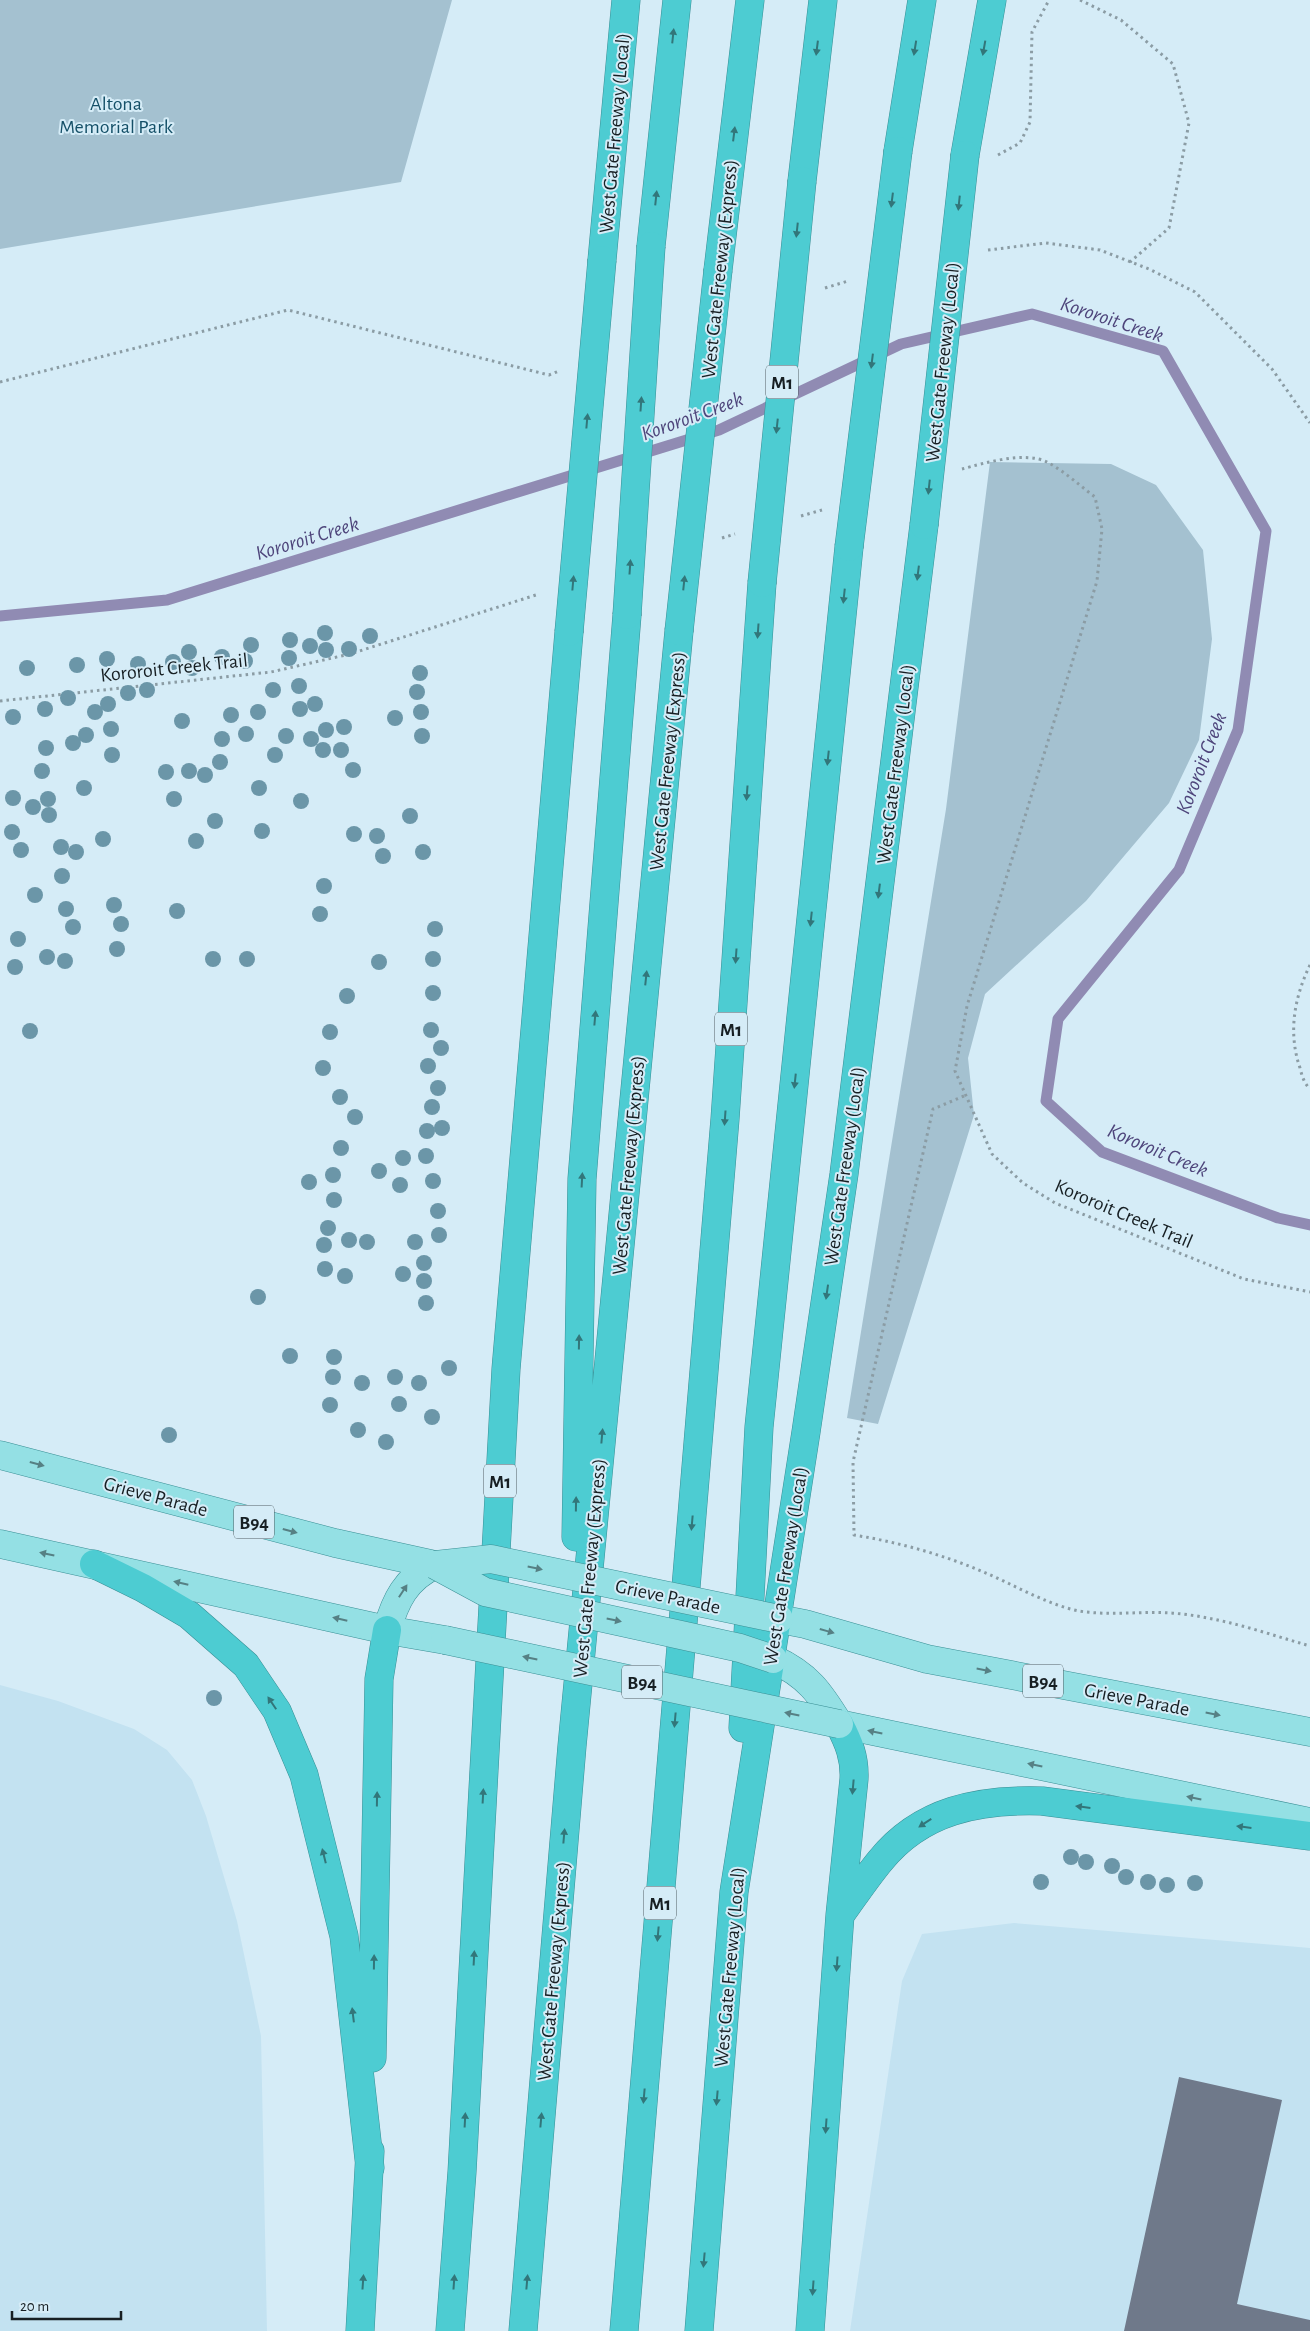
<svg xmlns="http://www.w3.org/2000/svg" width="1310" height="2331" viewBox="0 0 1310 2331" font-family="'Alegreya Sans',sans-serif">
	<rect width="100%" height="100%" fill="#d5ecf7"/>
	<!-- built -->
	<path fill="#c3e2f1" d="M 0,1685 L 58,1701 L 134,1729 L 167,1750 L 192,1780 L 206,1816 L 237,1921 L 261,2036 L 267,2331 L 0,2331 Z
		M 1014,1923 L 1310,1948 L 1310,2331 L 850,2331 L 902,1981 L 922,1934 Z"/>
	<!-- green -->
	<path fill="#a4c1d0" d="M 0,0 L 452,0 L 401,182 L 0,249 Z
		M 990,462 L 1111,464 L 1156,485 L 1203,550 L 1212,639 L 1199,740 L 1169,803 L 1086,901 L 985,994 L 968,1058 L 974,1115 L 878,1424 L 847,1418 L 946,809 Z"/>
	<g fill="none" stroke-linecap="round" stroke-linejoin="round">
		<!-- stream -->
		<path stroke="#908bb3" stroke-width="11" d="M 0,616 L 167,600 L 719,430 L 901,344 L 1032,314 L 1163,351 L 1266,531 L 1238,730 L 1179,870 L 1058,1019 L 1046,1101 L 1102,1152 L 1278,1218 L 1310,1225"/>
	</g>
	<!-- building -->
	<path fill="#6f798a" d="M 1179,2077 L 1282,2100 L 1237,2304 L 1310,2320 L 1310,2331 L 1124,2331 Z"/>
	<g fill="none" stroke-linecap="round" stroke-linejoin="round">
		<!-- primary casing -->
		<g stroke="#3a8f95" stroke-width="29">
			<path id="primary" d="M 0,1455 L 335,1543 L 435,1565
				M 0,1544 L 387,1630 L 445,1640
				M 779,1619 L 805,1624 L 927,1659 L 1310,1732
				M 387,1630 C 395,1601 406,1578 435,1565
				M 773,1659 C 808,1675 820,1693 839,1724 L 1310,1822"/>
		</g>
		<!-- highway casing -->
		<g stroke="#3a8f95" stroke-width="29">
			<path id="highway" d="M 898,151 L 922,0
				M 965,155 L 992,0
				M 802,181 L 823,0
				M 651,246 L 677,0
				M 602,260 L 626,0
				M 718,270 L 750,0
				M 576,1537 L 582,1179 L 627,615
				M 94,1564 L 143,1588 L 189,1615 L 246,1665 L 277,1711 L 304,1775 L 344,1936 L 370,2168
				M 743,1728 L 759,1427 L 849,547
				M 841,1914 C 854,1896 866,1878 880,1861 C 921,1810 979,1799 1042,1801 L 1310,1836
				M 372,2058 L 379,1679 L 387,1630
				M 360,2331 L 370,2151
				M 450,2331 L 462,2172 L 506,1369 L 569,632
				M 523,2331 L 572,1746 L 679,631
				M 624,2331 L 725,1119 L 762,583
				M 699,2331 L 734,1892 L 806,1432 L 844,1174 L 924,525
				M 810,2331 L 840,1915 L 854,1779 C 855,1758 849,1743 839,1724"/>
		</g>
		<!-- path -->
		<path stroke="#8b9ca4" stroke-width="3" stroke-dasharray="2.5 4" stroke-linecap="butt" d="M 1080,0 L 1121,20 L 1173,64 L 1189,123 L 1169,228 L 1130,262
			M 998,155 L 1020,143 L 1030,122 L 1032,32 L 1049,0
			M 988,250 L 1046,243 L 1100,250 L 1149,269 L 1195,292 L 1272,369 L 1310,423
			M 825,288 L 848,281
			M 0,382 L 288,310 L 549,375 L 559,371
			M 962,469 C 984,463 1025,451 1047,462 C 1064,471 1079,485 1095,497 L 1102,529 L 1097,581 L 967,1006 L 955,1071 L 992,1154 L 1023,1183 L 1055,1203 L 1244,1279 L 1310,1292
			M 801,516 L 822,510
			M 722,538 L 735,534
			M 0,701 L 271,672 L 350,654 L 539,594
			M 1310,965 C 1294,998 1288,1033 1300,1068 C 1302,1076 1304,1083 1310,1089
			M 964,1096 L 933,1109 L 853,1462 L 854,1535 C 897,1542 941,1554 981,1571 C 1013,1584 1045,1604 1079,1611 C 1109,1616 1140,1611 1170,1613 C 1218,1616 1265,1633 1310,1646"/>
		<!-- primary -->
		<use href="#primary" stroke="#94e0e4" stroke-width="28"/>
		<!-- highway -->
		<use href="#highway" stroke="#4dccd2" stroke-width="28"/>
		<!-- primary-bridge casing -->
		<g stroke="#3a8f95" stroke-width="29" stroke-linecap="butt">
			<path id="primary-bridge" d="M 435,1565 L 485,1592 L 740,1648 L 773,1659
				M 435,1565 L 491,1559 L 779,1619
				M 445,1640 L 839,1724"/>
		</g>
		<!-- highway-bridge casing -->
		<g stroke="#3a8f95" stroke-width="29" stroke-linecap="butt">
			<path id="highway-bridge" d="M 924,525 L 965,155
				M 849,547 L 898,151
				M 762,583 L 802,181
				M 627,615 L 651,246
				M 679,631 L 718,270
				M 569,632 L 602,260"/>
		</g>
		<!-- primary-bridge -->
		<use href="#primary-bridge" stroke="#94e0e4" stroke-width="28"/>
		<!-- highway-bridge -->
		<use href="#highway-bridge" stroke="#4dccd2" stroke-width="28"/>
	</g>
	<!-- trees -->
	<g fill="#6b96a8">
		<circle cx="325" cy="633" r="8"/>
		<circle cx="370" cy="636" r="8"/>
		<circle cx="290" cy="640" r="8"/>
		<circle cx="251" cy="645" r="8"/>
		<circle cx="310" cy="646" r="8"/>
		<circle cx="349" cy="649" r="8"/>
		<circle cx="326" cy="650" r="8"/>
		<circle cx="189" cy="652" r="8"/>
		<circle cx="222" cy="657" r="8"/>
		<circle cx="289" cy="658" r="8"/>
		<circle cx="107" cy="659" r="8"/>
		<circle cx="245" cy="661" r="8"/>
		<circle cx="173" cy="662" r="8"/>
		<circle cx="138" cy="664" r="8"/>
		<circle cx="77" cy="665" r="8"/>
		<circle cx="27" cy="668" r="8"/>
		<circle cx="192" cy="668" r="8"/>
		<circle cx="420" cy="673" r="8"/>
		<circle cx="299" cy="686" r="8"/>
		<circle cx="147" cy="690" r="8"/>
		<circle cx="273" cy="690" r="8"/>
		<circle cx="417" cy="692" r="8"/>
		<circle cx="128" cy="693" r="8"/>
		<circle cx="68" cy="698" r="8"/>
		<circle cx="108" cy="704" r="8"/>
		<circle cx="315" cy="704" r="8"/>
		<circle cx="45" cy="709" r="8"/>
		<circle cx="300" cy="709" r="8"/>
		<circle cx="95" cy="712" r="8"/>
		<circle cx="258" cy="712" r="8"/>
		<circle cx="421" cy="712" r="8"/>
		<circle cx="231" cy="715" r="8"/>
		<circle cx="13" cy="717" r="8"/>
		<circle cx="395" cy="718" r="8"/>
		<circle cx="182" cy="721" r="8"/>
		<circle cx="344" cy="727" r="8"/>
		<circle cx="111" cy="729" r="8"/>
		<circle cx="326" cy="730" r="8"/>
		<circle cx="246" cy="734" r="8"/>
		<circle cx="86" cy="735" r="8"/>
		<circle cx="286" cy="736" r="8"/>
		<circle cx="422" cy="736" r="8"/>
		<circle cx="222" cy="739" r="8"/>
		<circle cx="311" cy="739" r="8"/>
		<circle cx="73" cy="743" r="8"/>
		<circle cx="46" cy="748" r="8"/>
		<circle cx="323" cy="750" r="8"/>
		<circle cx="341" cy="750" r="8"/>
		<circle cx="112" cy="755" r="8"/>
		<circle cx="275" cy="755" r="8"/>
		<circle cx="220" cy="762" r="8"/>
		<circle cx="353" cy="770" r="8"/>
		<circle cx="42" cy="771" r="8"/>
		<circle cx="189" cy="771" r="8"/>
		<circle cx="166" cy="772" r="8"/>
		<circle cx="205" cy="775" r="8"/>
		<circle cx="84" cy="788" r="8"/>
		<circle cx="259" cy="788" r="8"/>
		<circle cx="13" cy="798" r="8"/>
		<circle cx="48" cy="799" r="8"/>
		<circle cx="174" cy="799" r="8"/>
		<circle cx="301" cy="801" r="8"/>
		<circle cx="33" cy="807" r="8"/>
		<circle cx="49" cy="815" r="8"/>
		<circle cx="410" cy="816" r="8"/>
		<circle cx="215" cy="821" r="8"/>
		<circle cx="262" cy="831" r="8"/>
		<circle cx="12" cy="832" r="8"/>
		<circle cx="354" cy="834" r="8"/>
		<circle cx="377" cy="836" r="8"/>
		<circle cx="103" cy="839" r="8"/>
		<circle cx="196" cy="841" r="8"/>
		<circle cx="61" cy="847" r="8"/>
		<circle cx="21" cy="850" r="8"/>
		<circle cx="76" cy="852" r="8"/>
		<circle cx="423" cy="852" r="8"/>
		<circle cx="383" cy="856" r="8"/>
		<circle cx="62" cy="876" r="8"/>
		<circle cx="324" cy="886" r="8"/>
		<circle cx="35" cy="895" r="8"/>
		<circle cx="114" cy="905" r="8"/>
		<circle cx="66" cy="909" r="8"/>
		<circle cx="177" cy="911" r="8"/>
		<circle cx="320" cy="914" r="8"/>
		<circle cx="121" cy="924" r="8"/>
		<circle cx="73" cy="927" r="8"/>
		<circle cx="435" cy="929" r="8"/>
		<circle cx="18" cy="939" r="8"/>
		<circle cx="117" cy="949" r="8"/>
		<circle cx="47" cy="957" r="8"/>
		<circle cx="213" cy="959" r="8"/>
		<circle cx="247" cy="959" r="8"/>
		<circle cx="433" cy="959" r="8"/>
		<circle cx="65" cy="961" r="8"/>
		<circle cx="379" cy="962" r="8"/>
		<circle cx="15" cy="967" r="8"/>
		<circle cx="433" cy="993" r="8"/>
		<circle cx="347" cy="996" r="8"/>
		<circle cx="431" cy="1030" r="8"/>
		<circle cx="30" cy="1031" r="8"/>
		<circle cx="330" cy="1032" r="8"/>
		<circle cx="441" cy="1048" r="8"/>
		<circle cx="428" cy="1066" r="8"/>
		<circle cx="323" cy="1068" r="8"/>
		<circle cx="438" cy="1088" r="8"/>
		<circle cx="340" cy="1097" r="8"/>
		<circle cx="432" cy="1107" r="8"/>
		<circle cx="355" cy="1117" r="8"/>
		<circle cx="442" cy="1128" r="8"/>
		<circle cx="427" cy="1131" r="8"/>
		<circle cx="341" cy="1148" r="8"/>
		<circle cx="426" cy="1156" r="8"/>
		<circle cx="403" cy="1158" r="8"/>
		<circle cx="379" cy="1171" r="8"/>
		<circle cx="333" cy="1175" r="8"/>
		<circle cx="433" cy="1181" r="8"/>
		<circle cx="309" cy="1182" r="8"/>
		<circle cx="400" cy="1185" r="8"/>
		<circle cx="334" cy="1200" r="8"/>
		<circle cx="438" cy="1211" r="8"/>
		<circle cx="328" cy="1228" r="8"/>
		<circle cx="439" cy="1235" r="8"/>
		<circle cx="349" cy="1240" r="8"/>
		<circle cx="367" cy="1242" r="8"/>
		<circle cx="415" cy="1242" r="8"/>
		<circle cx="324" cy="1245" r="8"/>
		<circle cx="424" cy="1263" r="8"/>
		<circle cx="325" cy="1269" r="8"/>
		<circle cx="403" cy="1274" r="8"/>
		<circle cx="345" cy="1276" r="8"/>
		<circle cx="424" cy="1281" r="8"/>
		<circle cx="258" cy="1297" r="8"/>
		<circle cx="426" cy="1303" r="8"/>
		<circle cx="290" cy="1356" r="8"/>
		<circle cx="334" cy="1357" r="8"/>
		<circle cx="449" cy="1368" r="8"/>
		<circle cx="333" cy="1377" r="8"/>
		<circle cx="395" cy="1377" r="8"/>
		<circle cx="362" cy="1383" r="8"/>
		<circle cx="419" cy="1383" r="8"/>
		<circle cx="399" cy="1404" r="8"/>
		<circle cx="330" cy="1405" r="8"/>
		<circle cx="432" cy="1417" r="8"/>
		<circle cx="358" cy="1430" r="8"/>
		<circle cx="169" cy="1435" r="8"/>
		<circle cx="386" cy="1442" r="8"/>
		<circle cx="214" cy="1698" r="8"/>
		<circle cx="1071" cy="1857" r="8"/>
		<circle cx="1086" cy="1862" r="8"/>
		<circle cx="1112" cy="1866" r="8"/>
		<circle cx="1126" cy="1877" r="8"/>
		<circle cx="1041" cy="1882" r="8"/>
		<circle cx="1148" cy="1882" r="8"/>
		<circle cx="1195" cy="1883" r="8"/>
		<circle cx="1167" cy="1885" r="8"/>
	</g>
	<!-- one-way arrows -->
	<defs><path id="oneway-solid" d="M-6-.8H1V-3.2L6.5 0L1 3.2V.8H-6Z" transform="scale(1.25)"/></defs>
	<g fill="#32767a">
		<use href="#oneway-solid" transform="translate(673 36) rotate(-84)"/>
		<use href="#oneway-solid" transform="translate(817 48) rotate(97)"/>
		<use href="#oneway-solid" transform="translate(915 48) rotate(99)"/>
		<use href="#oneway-solid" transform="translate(984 48) rotate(100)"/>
		<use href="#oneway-solid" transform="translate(734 134) rotate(-83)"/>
		<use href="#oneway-solid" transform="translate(656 198) rotate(-84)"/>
		<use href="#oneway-solid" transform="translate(892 200) rotate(97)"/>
		<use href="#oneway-solid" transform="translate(959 203) rotate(96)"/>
		<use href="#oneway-solid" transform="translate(797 230) rotate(96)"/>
		<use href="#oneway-solid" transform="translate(872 361) rotate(97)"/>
		<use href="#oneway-solid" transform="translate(641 404) rotate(-86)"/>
		<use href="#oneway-solid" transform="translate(587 421) rotate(-85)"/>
		<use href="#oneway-solid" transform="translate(777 426) rotate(96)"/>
		<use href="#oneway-solid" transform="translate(929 487) rotate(96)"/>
		<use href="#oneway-solid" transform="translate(630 567) rotate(-86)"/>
		<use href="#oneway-solid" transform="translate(918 573) rotate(97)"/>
		<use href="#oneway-solid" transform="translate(573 583) rotate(-85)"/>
		<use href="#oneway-solid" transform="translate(684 583) rotate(-84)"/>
		<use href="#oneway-solid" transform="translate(844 596) rotate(96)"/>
		<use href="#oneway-solid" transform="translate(758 631) rotate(94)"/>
		<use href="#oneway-solid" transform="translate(828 758) rotate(96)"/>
		<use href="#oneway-solid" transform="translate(747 793) rotate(94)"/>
		<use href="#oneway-solid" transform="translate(879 891) rotate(97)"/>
		<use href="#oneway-solid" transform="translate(811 919) rotate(96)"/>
		<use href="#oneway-solid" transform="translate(736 956) rotate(94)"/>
		<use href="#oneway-solid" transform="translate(646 978) rotate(-84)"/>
		<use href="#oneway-solid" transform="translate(595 1018) rotate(-85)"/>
		<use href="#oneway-solid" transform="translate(795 1081) rotate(96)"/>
		<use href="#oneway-solid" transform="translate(725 1118) rotate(94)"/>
		<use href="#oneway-solid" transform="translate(582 1180) rotate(-87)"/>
		<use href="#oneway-solid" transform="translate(827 1292) rotate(98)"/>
		<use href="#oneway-solid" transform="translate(579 1342) rotate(-89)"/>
		<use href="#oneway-solid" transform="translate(602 1436) rotate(-85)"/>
		<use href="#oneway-solid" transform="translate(576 1504) rotate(-89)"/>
		<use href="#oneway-solid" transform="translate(692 1523) rotate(95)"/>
		<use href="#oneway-solid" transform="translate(272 1703) rotate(-124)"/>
		<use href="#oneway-solid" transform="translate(675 1720) rotate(95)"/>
		<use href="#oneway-solid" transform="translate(853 1787) rotate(95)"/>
		<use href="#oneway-solid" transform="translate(483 1796) rotate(-87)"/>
		<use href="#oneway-solid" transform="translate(377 1799) rotate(-89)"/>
		<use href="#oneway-solid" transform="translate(1083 1807) rotate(-173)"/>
		<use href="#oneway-solid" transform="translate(925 1823) rotate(147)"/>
		<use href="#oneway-solid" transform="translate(1244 1827) rotate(-173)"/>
		<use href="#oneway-solid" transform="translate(564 1836) rotate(-85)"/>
		<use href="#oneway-solid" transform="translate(324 1856) rotate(-104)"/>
		<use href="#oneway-solid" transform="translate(658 1934) rotate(95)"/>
		<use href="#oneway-solid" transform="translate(474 1958) rotate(-87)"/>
		<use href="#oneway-solid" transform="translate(374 1962) rotate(-89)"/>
		<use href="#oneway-solid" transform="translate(837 1964) rotate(94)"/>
		<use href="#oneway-solid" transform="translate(353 2015) rotate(-97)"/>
		<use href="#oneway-solid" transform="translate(644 2096) rotate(95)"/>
		<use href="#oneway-solid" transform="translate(717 2098) rotate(95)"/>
		<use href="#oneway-solid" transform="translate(465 2120) rotate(-87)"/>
		<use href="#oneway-solid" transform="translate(541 2120) rotate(-85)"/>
		<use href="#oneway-solid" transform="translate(826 2126) rotate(94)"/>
		<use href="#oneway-solid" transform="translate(704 2260) rotate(95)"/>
		<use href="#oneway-solid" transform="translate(363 2282) rotate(-86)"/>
		<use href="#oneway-solid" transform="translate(454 2282) rotate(-86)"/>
		<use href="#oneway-solid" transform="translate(527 2282) rotate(-85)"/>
		<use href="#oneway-solid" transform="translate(813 2288) rotate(94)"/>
	</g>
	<g fill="#568084">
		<use href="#oneway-solid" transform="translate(37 1464) rotate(15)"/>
		<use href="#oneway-solid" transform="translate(290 1531) rotate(15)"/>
		<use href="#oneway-solid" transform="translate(47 1554) rotate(-168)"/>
		<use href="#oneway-solid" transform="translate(535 1568) rotate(12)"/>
		<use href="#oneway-solid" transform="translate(181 1583) rotate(-167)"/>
		<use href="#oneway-solid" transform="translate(403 1591) rotate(-57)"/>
		<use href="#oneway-solid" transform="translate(340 1619) rotate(-167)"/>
		<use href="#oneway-solid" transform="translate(614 1620) rotate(12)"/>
		<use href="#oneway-solid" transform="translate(827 1631) rotate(16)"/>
		<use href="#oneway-solid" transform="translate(530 1658) rotate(-168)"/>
		<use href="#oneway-solid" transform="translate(984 1670) rotate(11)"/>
		<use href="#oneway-solid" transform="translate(792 1714) rotate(-168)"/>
		<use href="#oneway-solid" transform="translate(1213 1714) rotate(11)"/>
		<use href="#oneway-solid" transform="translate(875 1732) rotate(-168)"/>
		<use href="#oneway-solid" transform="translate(1035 1765) rotate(-168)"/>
		<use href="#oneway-solid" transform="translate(1194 1798) rotate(-168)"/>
	</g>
	<g text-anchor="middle" stroke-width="4" stroke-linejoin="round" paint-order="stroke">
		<!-- shield labels -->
		<g fill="#d5ecf7" stroke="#505c63" stroke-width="1">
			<rect x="766" y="365.5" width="32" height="33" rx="4"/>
			<rect x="715" y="1012.5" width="32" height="33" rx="4"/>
			<rect x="484" y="1464.5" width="32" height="33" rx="4"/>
			<rect x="234" y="1505.5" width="40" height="33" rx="4"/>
			<rect x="1023" y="1664.5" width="40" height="33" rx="4"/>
			<rect x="622" y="1665.5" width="40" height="33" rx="4"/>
			<rect x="644" y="1886.5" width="32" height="33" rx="4"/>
		</g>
		<g font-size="19" font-weight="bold" fill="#171f23">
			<text x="782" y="389">M1</text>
			<text x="731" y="1036">M1</text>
			<text x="500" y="1488">M1</text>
			<text x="254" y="1529">B94</text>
			<text x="1043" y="1688">B94</text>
			<text x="642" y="1689">B94</text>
			<text x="660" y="1910">M1</text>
		</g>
		<!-- park labels -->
		<g font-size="20" fill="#155068" stroke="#d5ecf7">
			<text x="116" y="110">Altona<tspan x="116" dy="23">Memorial Park</tspan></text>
		</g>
		<!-- street labels -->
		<g font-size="20" fill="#171f23" stroke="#d5ecf7">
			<text transform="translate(614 133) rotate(-85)" y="7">West Gate Freeway (Local)</text>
			<text transform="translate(719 269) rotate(-84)" y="7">West Gate Freeway (Express)</text>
			<text transform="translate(942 362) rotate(-84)" y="7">West Gate Freeway (Local)</text>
			<text transform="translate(174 667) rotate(-6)" y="7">Kororoit Creek Trail</text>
			<text transform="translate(667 761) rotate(-84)" y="7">West Gate Freeway (Express)</text>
			<text transform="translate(895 764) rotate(-83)" y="7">West Gate Freeway (Local)</text>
			<text transform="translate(628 1165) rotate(-85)" y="7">West Gate Freeway (Express)</text>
			<text transform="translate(844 1166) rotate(-82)" y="7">West Gate Freeway (Local)</text>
			<text transform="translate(1124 1213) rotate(23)" y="7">Kororoit Creek Trail</text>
			<text transform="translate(156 1496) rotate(15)" y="7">Grieve Parade</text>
			<text transform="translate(785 1566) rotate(-81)" y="7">West Gate Freeway (Local)</text>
			<text transform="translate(589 1568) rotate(-85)" y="7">West Gate Freeway (Express)</text>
			<text transform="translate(668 1596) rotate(12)" y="7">Grieve Parade</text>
			<text transform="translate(1137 1699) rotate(11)" y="7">Grieve Parade</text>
			<text transform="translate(729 1967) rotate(-85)" y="7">West Gate Freeway (Local)</text>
			<text transform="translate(553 1971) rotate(-85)" y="7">West Gate Freeway (Express)</text>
		</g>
		<!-- water labels -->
		<g font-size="21" font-style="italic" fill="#4e457b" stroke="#d5ecf7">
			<text transform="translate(1112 319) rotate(18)" y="7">Kororoit Creek</text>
			<text transform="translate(692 416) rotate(-20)" y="7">Kororoit Creek</text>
			<text transform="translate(307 538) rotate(-17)" y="7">Kororoit Creek</text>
			<text transform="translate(1201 763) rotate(-69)" y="7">Kororoit Creek</text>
			<text transform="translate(1158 1150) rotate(23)" y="7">Kororoit Creek</text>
		</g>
	</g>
	<!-- scale -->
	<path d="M12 2311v8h109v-8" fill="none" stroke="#171f23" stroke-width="2.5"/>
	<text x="20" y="2311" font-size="15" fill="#171f23" stroke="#d5ecf7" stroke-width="4" paint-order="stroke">20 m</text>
</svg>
